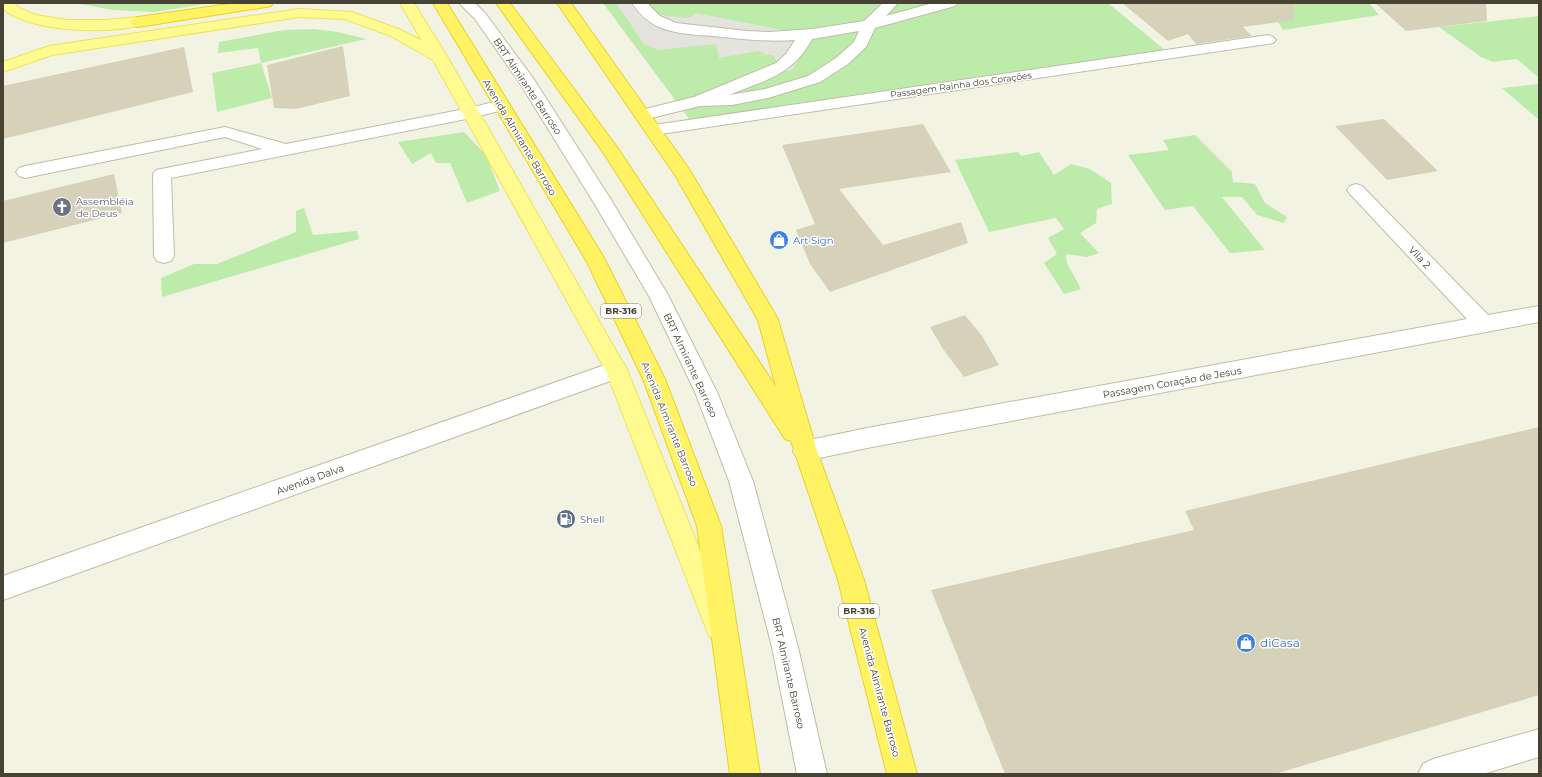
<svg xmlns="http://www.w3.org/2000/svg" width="1542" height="777" viewBox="0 0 1542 777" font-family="Montserrat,sans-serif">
	<rect width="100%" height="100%" fill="#f3f3e4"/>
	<!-- green -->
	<path fill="#bdebaa" d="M 75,3 L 212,3 L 154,12 L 113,10 Z
		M 603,3 L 1108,3 L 1166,51 L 690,120 Z
		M 1258,3 L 1369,3 L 1379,15 L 1283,30 L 1278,22 Z
		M 1539,16 L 1539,78 L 1517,59 L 1493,62 L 1481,57 L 1439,27 Z
		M 315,29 L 338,32 L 366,39 L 261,63 L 272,98 L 217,112 L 212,73 L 261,63 L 258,48 L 218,53 L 219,42 L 284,30 Z
		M 1539,84 L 1539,120 L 1502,88 Z
		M 464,132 L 486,155 L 500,191 L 467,203 L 450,163 L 436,163 L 431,153 L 412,164 L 398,142 Z
		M 1195,135 L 1232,172 L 1233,182 L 1255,184 L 1265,203 L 1287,217 L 1284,223 L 1257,215 L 1242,197 L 1222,197 L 1265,250 L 1230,253 L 1193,206 L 1165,210 L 1128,155 L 1169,150 L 1163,140 Z
		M 1018,152 L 1021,156 L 1039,152 L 1054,175 L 1071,164 L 1090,169 L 1111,183 L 1112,204 L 1097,209 L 1096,223 L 1080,233 L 1099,253 L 1087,257 L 1066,254 L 1067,263 L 1081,289 L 1064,294 L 1044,263 L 1057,254 L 1048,238 L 1064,229 L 1056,218 L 989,232 L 955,160 Z
		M 304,208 L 313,235 L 357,231 L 359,239 L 162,297 L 161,278 L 194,264 L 217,264 L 296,232 L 296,211 Z"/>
	<!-- parking -->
	<path fill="#e4e3dd" d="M 616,3 L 644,3 L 652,14 L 689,18 L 696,13 L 787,31 L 806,49 L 791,71 L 783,71 L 773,55 L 766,55 L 759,51 L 719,58 L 716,44 L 658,50 L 644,44 Z"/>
	<!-- building -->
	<path fill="#d6d2b9" d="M 1122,3 L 1293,3 L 1294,20 L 1243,27 L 1252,36 L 1196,44 L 1188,34 L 1168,41 Z
		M 1375,3 L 1486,3 L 1487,21 L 1406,31 Z
		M 343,46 L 350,96 L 296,109 L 274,108 L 267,65 Z
		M 184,47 L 193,92 L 3,139 L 3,86 Z
		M 1384,119 L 1438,171 L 1387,180 L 1335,126 Z
		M 923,124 L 951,172 L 839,189 L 883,245 L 961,222 L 968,243 L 830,292 L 810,264 L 796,230 L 815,224 L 782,145 Z
		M 114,174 L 122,213 L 3,243 L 3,201 Z
		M 965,315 L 982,336 L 999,365 L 964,377 L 943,349 L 930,327 Z
		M 1539,427 L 1539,695 L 1275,774 L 1005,774 L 931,590 L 1194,530 L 1185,511 Z"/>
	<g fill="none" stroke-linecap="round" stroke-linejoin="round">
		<!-- minor casing -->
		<g stroke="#bfbda6" stroke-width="2">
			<path id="minor" d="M 459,3 L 475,3 L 485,13 L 533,78 L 610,198 L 668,295 L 717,392 L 753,481 L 798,647 L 827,774 L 797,774 L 772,647 L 729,481 L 695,392 L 649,296 L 594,203 L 519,82 L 475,19 Z
				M 632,3 L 647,3 L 660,16 L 676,23 L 746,31 L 770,32 L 812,29 L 864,21 L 883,3 L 898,3 L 886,16 L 933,3 L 957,3 L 955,6 L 875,28 L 866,47 L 848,64 L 820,82 L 768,98 L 732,105 L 700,106 L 643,120 L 637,119 L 635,115 L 637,111 L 694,97 L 776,63 L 786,54 L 795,40 C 766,42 742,39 713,36 C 695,35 676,34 659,27 C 647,22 639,13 632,3 ZM 859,31 L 854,42 L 836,58 L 808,76 L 765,89 L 729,95 C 765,80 792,76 812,39 Z
				M 1268,35 L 1273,37 L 1276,40 L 1273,43 L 654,135 L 648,134 L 645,130 L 648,126 L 654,125 Z
				M 501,100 L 507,101 L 509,105 L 507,109 L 471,118 L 171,178 L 174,256 L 171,261 L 164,263 L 157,261 L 154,256 L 153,174 L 156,170 L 262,149 L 225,137 L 25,178 L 19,176 L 16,172 L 19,168 L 25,166 L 225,127 L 286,144 L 470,108 Z
				M 1356,184 L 1362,186 L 1488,315 L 1539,306 L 1539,322 L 867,448 L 805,461 L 797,458 L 793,451 L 797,444 L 805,441 L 867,428 L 1467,319 L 1350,194 L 1347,190 L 1350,186 Z
				M 616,361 L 624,364 L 627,370 L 624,376 L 3,600 L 3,576 Z
				M 1539,729 L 1539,757 L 1483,774 L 1418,774 L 1423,764 L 1433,759 Z"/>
		</g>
		<!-- major casing -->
		<g stroke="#ece45a" stroke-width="2">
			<path id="major" d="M 3,3 L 13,3 L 21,9 L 36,15 L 67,20 L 106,20 L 138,17 L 143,19 L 146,22 L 143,25 C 107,34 33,33 3,9 Z
				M 400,3 L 414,3 L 448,58 L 627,370 L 731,627 L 727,636 L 718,640 L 709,636 L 606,371 L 433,60 L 391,36 L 345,19 L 299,17 L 52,55 L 3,72 L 3,62 L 49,46 L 299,9 L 352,12 L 401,30 L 422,41 Z"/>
		</g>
		<!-- highway casing -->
		<g stroke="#e8d12a" stroke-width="2">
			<path id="highway" d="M 236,3 L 273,3 L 271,6 L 266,7 L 138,27 L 133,25 L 130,22 L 133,19 L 138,17 Z
				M 433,3 L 447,3 L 603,256 L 665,379 L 721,526 L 760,774 L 730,774 L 697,526 L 643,379 L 587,262 Z
				M 496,3 L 510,3 L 617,147 L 776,387 L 758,320 L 675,175 L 557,3 L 571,3 L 689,169 L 775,314 L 778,320 L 817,451 L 864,580 L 917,774 L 887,774 L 838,580 L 791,441 L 785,439 L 605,155 Z"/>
		</g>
		<!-- minor -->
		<use href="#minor" fill="#fff" fill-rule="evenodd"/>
		<!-- major -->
		<use href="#major" fill="#fffb91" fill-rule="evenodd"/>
		<!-- highway -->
		<use href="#highway" fill="#fff263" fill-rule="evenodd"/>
	</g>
	<!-- icons -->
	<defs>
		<g id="church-disc" transform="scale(1)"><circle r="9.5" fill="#6b7280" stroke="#fff"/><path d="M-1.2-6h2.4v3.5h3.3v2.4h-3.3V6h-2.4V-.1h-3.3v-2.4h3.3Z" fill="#fff"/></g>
		<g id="shop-disc" transform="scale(1)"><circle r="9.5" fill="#3f7fe0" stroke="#fff"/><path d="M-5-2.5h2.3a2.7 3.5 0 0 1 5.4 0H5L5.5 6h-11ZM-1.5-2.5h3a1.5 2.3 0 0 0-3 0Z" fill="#fff"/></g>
		<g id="fuel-disc" transform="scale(1)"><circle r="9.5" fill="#5c6f8a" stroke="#fff"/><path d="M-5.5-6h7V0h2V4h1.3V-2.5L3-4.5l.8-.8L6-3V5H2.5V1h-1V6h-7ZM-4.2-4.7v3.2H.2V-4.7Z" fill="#fff"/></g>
	</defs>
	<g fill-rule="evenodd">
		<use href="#church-disc" x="62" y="207"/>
		<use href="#shop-disc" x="779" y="240"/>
		<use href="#fuel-disc" x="566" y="519"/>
		<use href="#shop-disc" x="1246" y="643"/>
	</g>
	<g text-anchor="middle" stroke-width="3" stroke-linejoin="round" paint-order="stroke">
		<!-- far-street labels -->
		<g font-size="9" fill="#464334" stroke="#fff">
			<text transform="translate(961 85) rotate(-8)" y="3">Passagem Rainha dos Corações</text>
		</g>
		<!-- shield labels -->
		<g fill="#fff" stroke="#7e7b71" stroke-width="1">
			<rect x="601" y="304" width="40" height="14" rx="3"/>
			<rect x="839" y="604" width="40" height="14" rx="3"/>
		</g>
		<g font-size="9" font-weight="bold" fill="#464334">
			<text x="621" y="314">BR-316</text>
			<text x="859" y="614">BR-316</text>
		</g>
		<!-- street labels -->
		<g font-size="10" fill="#464334" stroke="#fff">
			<text transform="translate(528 86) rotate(56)" y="4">BRT Almirante Barroso</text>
			<text transform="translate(520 137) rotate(59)" y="4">Avenida Almirante Barroso</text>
			<text transform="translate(1420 257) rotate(46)" y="4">Vila 2</text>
			<text transform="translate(691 365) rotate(65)" y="4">BRT Almirante Barroso</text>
			<text transform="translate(1172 382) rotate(-10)" y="4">Passagem Coração de Jesus</text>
			<text transform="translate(670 424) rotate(68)" y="4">Avenida Almirante Barroso</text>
			<text transform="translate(310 479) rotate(-20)" y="4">Avenida Dalva</text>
			<text transform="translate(789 673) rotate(77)" y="4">BRT Almirante Barroso</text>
			<text transform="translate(880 692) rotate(75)" y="4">Avenida Almirante Barroso</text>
		</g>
		<!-- worship labels -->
		<g font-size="10" fill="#5b616d" stroke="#fff" text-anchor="start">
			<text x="76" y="205">Assembléia<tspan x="76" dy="12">de Deus</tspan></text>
		</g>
		<!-- shop labels -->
		<g font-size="10" fill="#366cbe" stroke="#fff" text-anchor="start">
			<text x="793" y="244">Art Sign</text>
		</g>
		<!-- service labels -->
		<g font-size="10" fill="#4e5e75" stroke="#fff" text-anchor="start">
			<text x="580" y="523">Shell</text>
		</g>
		<!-- near-shop labels -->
		<g font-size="12" fill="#366cbe" stroke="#fff" text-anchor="start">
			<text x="1260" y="647">diCasa</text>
		</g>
	</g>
	<!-- border -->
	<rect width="1542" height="777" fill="none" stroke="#464334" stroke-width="8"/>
</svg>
